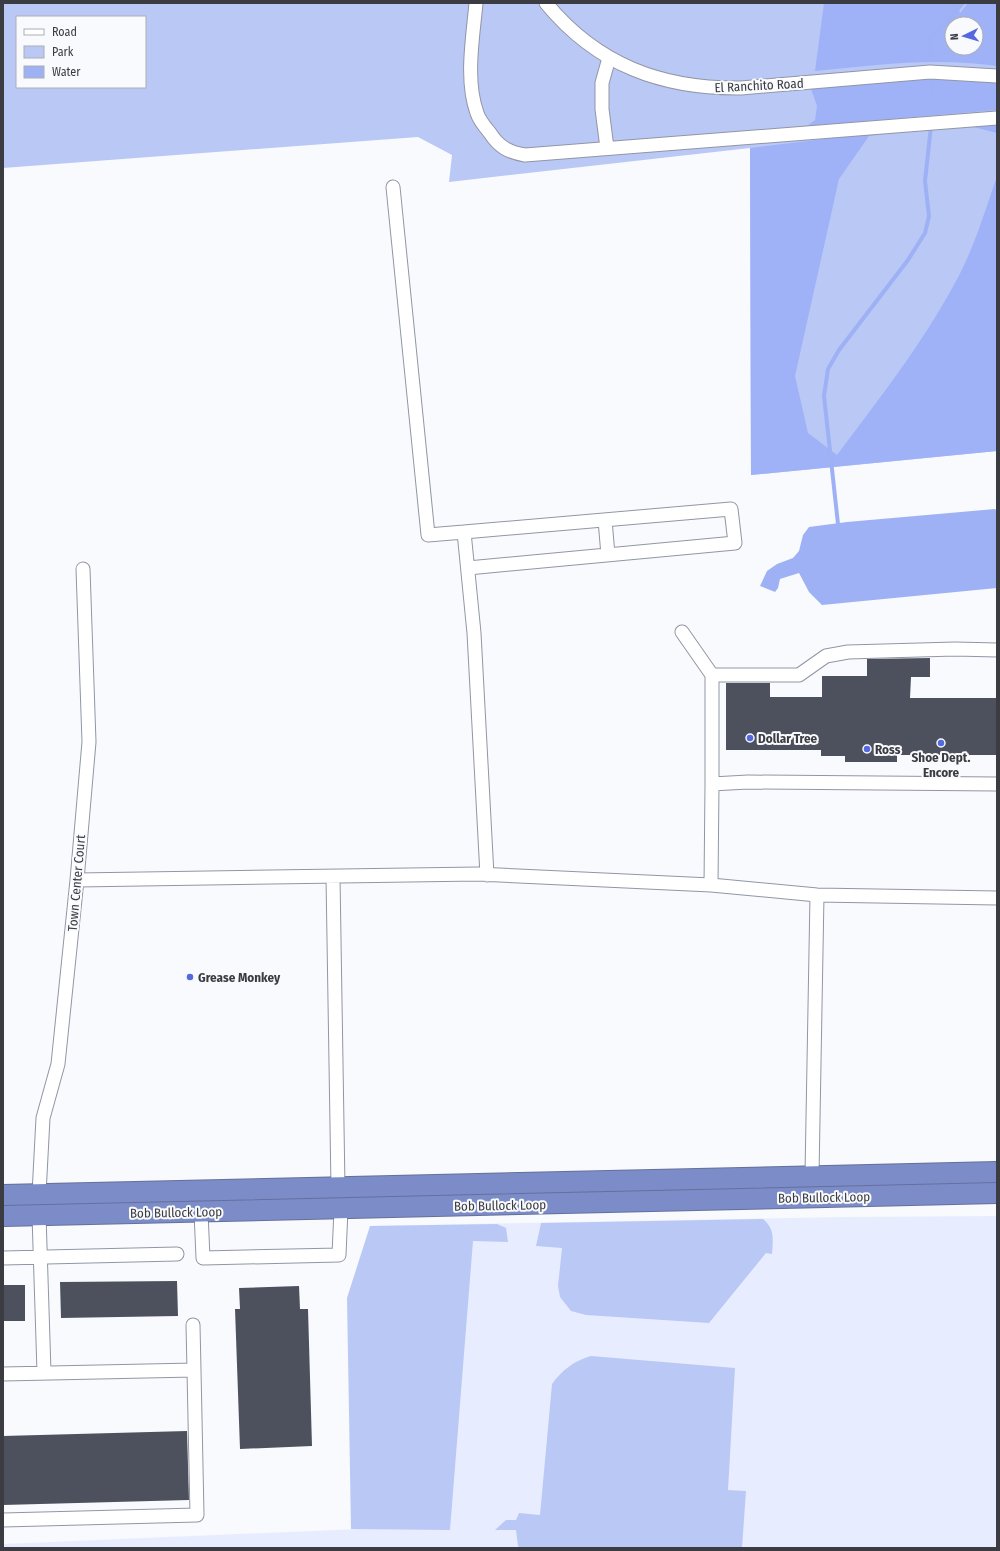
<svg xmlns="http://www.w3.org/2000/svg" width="1000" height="1551" viewBox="0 0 1000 1551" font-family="'Fira Sans Condensed',sans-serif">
	<rect width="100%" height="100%" fill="#f9fafd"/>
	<!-- built -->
	<path fill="#e7edff" d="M 997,1216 L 997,1548 L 3,1548 L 3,1544 L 359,1529 L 370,1226 L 843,1217 Z"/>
	<!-- green -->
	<path fill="#bac8f6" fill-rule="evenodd" d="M 3,3 L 997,3 L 997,451 L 751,475 L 750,148 L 449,182 L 452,155 L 418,137 L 3,168 ZM 17,17 L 145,17 L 145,87 L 17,87 ZM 952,24 L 976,24 L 976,48 L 952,48 Z
		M 763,1219 C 775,1229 773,1239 772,1254 L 766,1253 L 709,1323 L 586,1315 L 571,1311 L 560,1297 L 558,1286 L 562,1248 L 536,1246 L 541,1223 Z
		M 497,1224 L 506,1228 L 508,1242 L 473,1241 L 450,1530 L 351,1529 L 347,1298 L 370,1226 Z
		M 591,1356 L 735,1368 L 728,1490 L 746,1491 L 742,1548 L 520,1548 L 518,1546 L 516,1530 L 495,1530 L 506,1520 L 516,1520 L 519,1513 L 540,1515 L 552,1384 C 562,1370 574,1361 591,1356 Z"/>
	<!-- forest -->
	<path fill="#9fb2f7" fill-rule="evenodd" d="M 824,3 L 959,3 L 959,9 L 960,13 L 968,3 L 997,3 L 997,66 C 937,57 875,65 815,71 ZM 952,24 L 976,24 L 976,48 L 952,48 Z
		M 954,77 L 997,81 L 997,110 L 807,126 L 815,120 L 817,106 L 811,89 L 904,78 Z
		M 997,120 L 997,133 L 957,123 L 869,136 L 839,179 L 795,376 L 808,433 L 837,455 C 879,399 923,343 956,281 C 974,248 985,211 997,176 L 997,451 L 751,475 L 750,148 L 957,123 Z"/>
	<!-- water -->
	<path fill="#9eb1f5" d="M 995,509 L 997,511 L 997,588 L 822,605 L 809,592 L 799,573 L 780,579 L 778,588 L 775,592 L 760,586 L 767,571 L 777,564 L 793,558 L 799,551 L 803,535 L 809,527 L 847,522 Z"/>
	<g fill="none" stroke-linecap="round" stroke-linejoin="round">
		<!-- stream -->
		<path stroke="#9eb1f5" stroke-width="4" d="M 931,54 L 929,38 L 939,30 L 963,3
			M 932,91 L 932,81
			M 838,524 L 824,396 L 828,369 L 839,350 L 908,260 L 925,233 L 929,216 L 925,181 L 931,126"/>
	</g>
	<!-- building -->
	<path fill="#4d515d" d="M 930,658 L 930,677 L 911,677 L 910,698 L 997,698 L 997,755 L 897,755 L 897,762 L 845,762 L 845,756 L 821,756 L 821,750 L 726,750 L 726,683 L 770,683 L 770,697 L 822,697 L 822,676 L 867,676 L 867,659 Z
		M 177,1281 L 178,1316 L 61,1318 L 60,1282 Z
		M 3,1285 L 25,1285 L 25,1321 L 3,1321 Z
		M 299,1286 L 300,1309 L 308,1309 L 312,1446 L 240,1449 L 235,1309 L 240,1309 L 239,1288 Z
		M 187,1431 L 189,1500 L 3,1505 L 3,1436 Z"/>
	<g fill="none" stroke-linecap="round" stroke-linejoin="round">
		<!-- minor casing -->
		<g stroke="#9296a4" stroke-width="15">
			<path id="minor" d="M 476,3 C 473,37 465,80 477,113 C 479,120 485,127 490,133 C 499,147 508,152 525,155 L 997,118
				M 546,3 C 597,65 662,89 741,88 L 930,72 L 997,76
				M 607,148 L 602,109 L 602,83 L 609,58
				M 393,187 L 428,535 L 464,532 L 474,633 L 487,875
				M 605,520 L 608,555
				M 464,532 L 731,509 L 735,543 L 468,568
				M 682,632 L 712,675 L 799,675 L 826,656 L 848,652 L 955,649 L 997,650
				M 712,784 L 712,675
				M 997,784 L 748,782 L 712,784 L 711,885 L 817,895 L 997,898
				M 333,877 L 338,1187
				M 77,880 L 478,874 L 711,885
				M 812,1175 L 817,895
				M 39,1194 L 43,1118 L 58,1064 L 77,880 L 89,742 L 83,569
				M 201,1212 L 203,1258 L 339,1255 L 341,1209
				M 39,1215 L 44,1372
				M 3,1258 L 177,1254
				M 193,1325 L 194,1370
				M 3,1374 L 194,1370 L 197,1515 L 3,1520"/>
		</g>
		<!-- highway casing -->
		<g stroke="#657099" stroke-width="22">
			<path id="highway" d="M 3,1195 L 997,1172
				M 3,1216 L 997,1193"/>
		</g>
		<!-- minor -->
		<use href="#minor" stroke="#fff" stroke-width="13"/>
		<!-- highway -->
		<use href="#highway" stroke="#7c8cc9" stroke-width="20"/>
	</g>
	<!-- markers -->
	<g fill="#5569df" stroke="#f9fafd" stroke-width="1.5">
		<circle cx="750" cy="738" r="4"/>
		<circle cx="941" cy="743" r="4"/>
		<circle cx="867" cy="749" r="4"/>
		<circle cx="190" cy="977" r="4"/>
	</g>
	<g text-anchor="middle" stroke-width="4" stroke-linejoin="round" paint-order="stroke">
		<!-- street labels -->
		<g font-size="13" fill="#3a3c41" stroke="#f9fafd">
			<text transform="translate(759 85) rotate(-3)" y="5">El Ranchito Road</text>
			<text transform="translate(76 883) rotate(-85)" y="5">Town Center Court</text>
			<text transform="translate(824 1197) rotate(-1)" y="5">Bob Bullock Loop</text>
			<text transform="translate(500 1205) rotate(-1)" y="5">Bob Bullock Loop</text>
			<text transform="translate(176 1212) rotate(-1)" y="5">Bob Bullock Loop</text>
		</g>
		<!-- poi labels -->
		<g font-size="13" font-weight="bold" fill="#3a3c41" stroke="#f9fafd" text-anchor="start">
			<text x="758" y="743">Dollar Tree</text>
			<text x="875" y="754">Ross</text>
			<text x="941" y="762" text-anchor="middle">Shoe Dept.<tspan x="941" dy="15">Encore</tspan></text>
			<text x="198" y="982">Grease Monkey</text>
		</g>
	</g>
	<!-- border -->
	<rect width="1000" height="1551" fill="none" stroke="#3a3c41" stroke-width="8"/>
	<!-- legend -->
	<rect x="16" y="16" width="130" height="72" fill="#f9fafd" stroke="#adaeb2"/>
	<rect x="24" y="29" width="20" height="6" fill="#ffffff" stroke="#adaeb2"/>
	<text x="52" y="36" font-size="12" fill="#3a3c41">Road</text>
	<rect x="24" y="46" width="20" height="12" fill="#bac8f6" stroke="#adaeb2"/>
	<text x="52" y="56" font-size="12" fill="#3a3c41">Park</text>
	<rect x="24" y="66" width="20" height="12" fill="#9eb1f5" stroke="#adaeb2"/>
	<text x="52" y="76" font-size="12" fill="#3a3c41">Water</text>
	<!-- north arrow -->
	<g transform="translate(964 36) rotate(265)"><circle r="19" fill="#f9fafd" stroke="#adaeb2"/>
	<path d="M0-3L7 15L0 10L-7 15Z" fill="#5569df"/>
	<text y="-6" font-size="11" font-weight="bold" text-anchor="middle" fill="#3a3c41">N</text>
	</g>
</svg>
